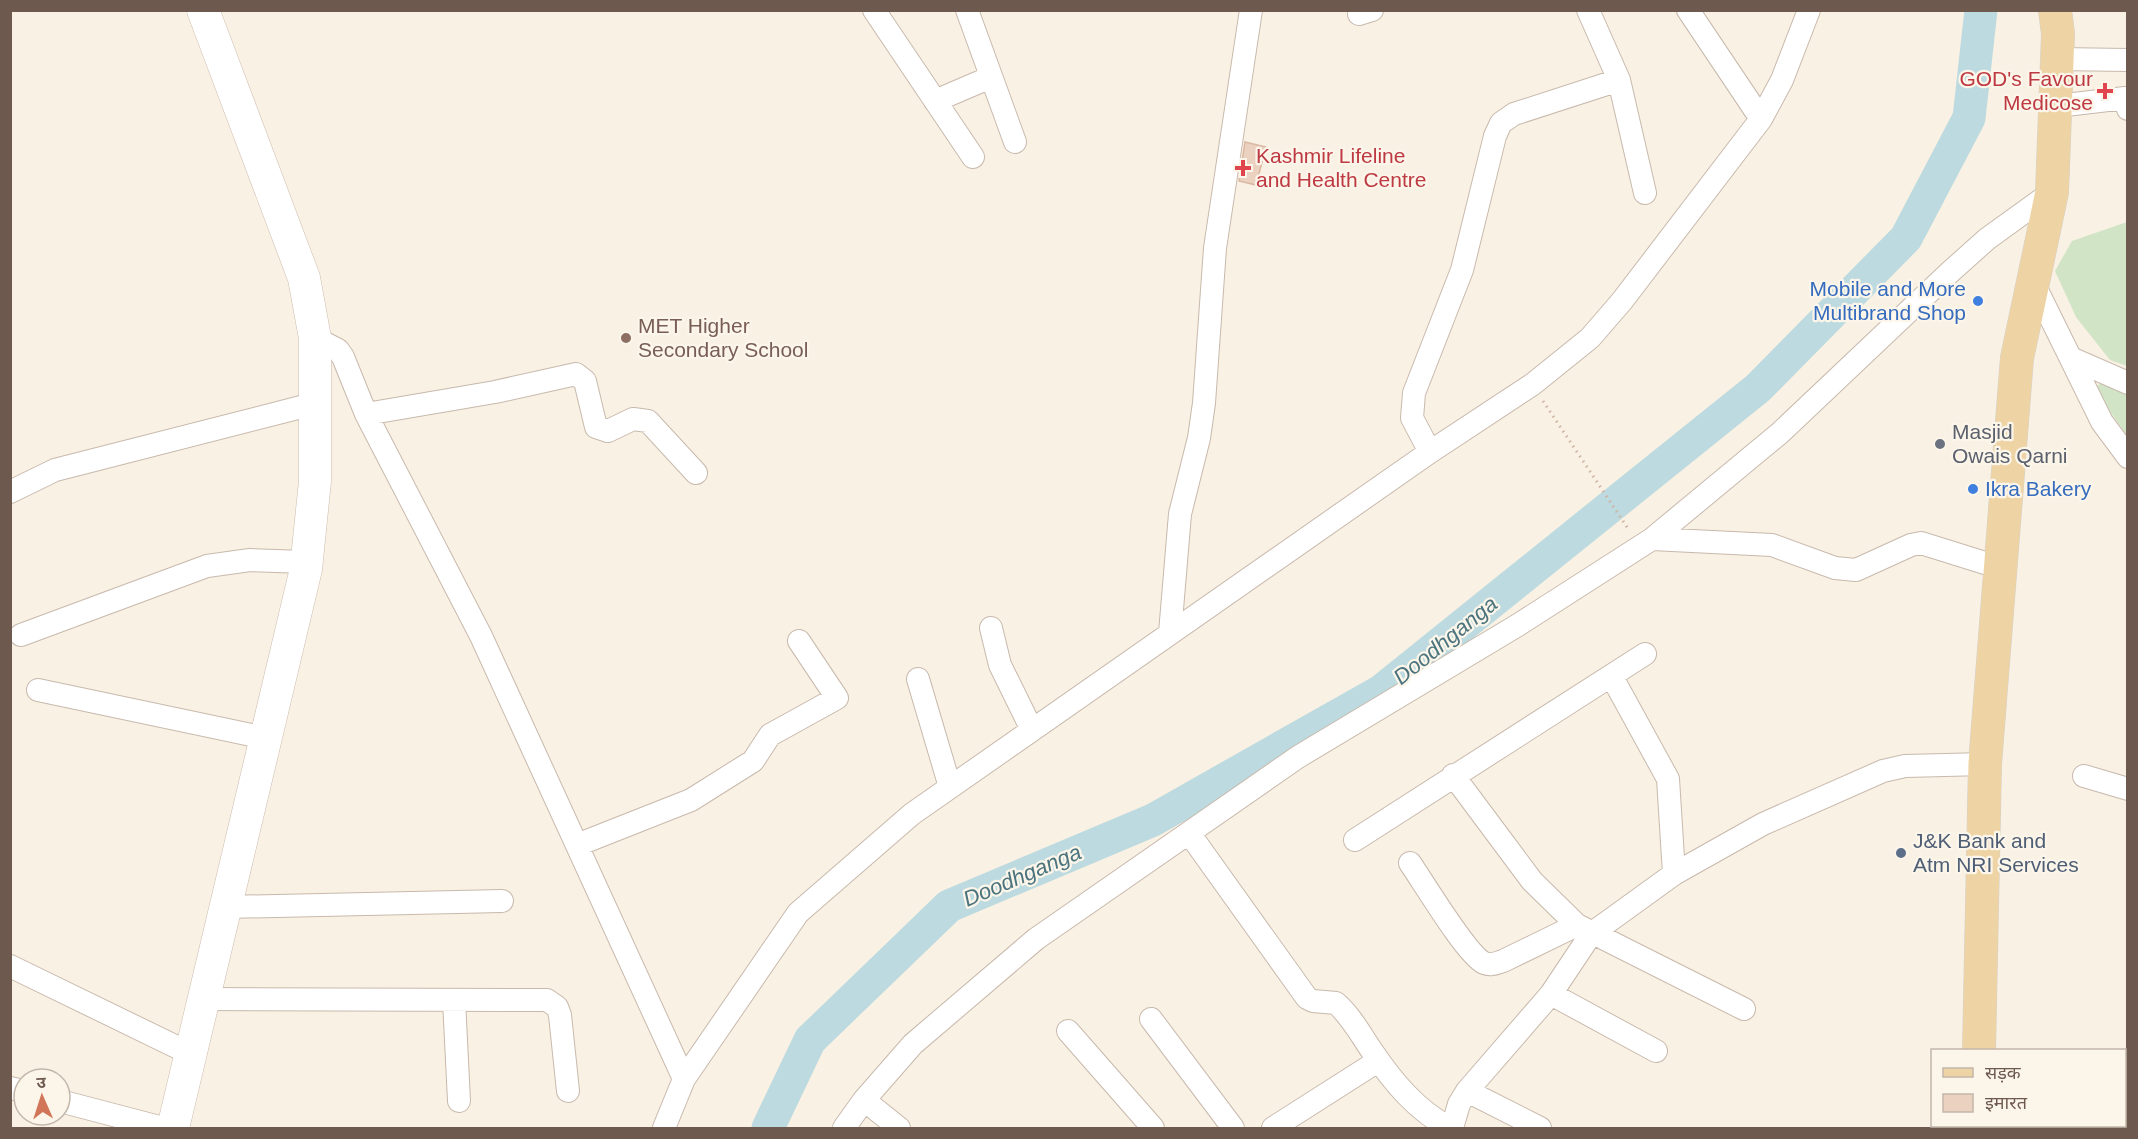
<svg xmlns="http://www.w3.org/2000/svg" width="2138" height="1139" viewBox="0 0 2138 1139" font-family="Helvetica,'Noto Sans Devanagari',sans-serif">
	<rect width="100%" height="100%" fill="#f9f1e4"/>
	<!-- grass -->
	<path fill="#d1e4c5" d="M 2127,222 L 2128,222 L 2127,366 L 2110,360 L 2076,317 L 2055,271 L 2072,241 Z
		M 2106,380 L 2127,387 L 2127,436 L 2094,388 Z"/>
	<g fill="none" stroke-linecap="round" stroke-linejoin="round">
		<!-- river -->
		<path stroke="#bcdadf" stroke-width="33" d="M 768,1128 L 810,1040 L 949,906 L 1153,820 L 1381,691 L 1758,388 L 1906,238 L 1969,118 L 1981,10"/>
	</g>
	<!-- building -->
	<path fill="#ead1c0" stroke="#dab8a3" stroke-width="1.5" d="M 1245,142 L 1266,147 L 1256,185 L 1239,181 Z"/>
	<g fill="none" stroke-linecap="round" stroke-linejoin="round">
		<!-- minor casing -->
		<g stroke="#c8b9ac" stroke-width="24">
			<path id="minor" d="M 874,10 L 973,157
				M 967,10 L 1015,142
				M 1588,10 L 1619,80 L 1645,193
				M 1688,10 L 1761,119
				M 1359,14 L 1372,10
				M 2057,59 L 2128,60
				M 935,101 L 991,77
				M 2057,106 L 2125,98 L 2128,109
				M 2033,282 L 2102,422 L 2128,457
				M 315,338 L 338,350 L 343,357 L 366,414 L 481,636 L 684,1079 L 664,1128
				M 2073,359 L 2128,383
				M 366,414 L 495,392 L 576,374 L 585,381 L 596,427 L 608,431 L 633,419 L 648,421 L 696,473
				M 1430,452 L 1412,418 L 1414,393 L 1462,270 L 1495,136 L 1501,123 L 1514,114 L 1619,80
				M 10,492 L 55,470 L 313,404
				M 1652,539 L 1772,545 L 1835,568 L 1856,570 L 1911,545 L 1921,543 L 2001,568
				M 991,628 L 1000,665 L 1032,730
				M 1170,633 L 1180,514 L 1199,438 L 1204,403 L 1215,248 L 1251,10
				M 21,635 L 207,566 L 250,560 L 305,562
				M 1612,677 L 1668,779 L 1674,874
				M 918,679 L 950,787
				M 38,690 L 266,738
				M 1453,775 L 1532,881 L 1577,925 L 1744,1009
				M 2084,776 L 2128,789
				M 1189,833 L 1307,998 L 1313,1001 L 1336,1003 C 1351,1016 1361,1035 1372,1051 C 1393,1082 1417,1111 1450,1128
				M 1355,840 L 1645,654
				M 577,845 L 691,800 L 753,761 L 770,735 L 837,698 L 799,641
				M 1410,863 C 1424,883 1466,954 1484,963 C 1491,966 1496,963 1503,961 L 1577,925
				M 226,907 L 502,901
				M 10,966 L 191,1054
				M 1551,994 L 1656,1051
				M 204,999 L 547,1000 L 557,1007 L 560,1015 L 568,1091
				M 454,1000 L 459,1101
				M 1151,1019 L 1233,1128
				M 1068,1031 L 1153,1128
				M 684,1079 L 798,913 L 912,814 L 1430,452 L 1533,384 L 1590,338 L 1622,301 L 1761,119 L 1782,80 L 1809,10
				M 10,1088 L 24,1091
				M 1467,1091 L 1540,1128
				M 864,1100 L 899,1128
				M 60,1101 L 163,1128
				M 844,1128 L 864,1100 L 913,1044 L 1036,939 L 1298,757 L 1518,625 L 1652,539 L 1780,433 L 1949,273 L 1987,239 L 2052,192
				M 1273,1128 L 1378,1061
				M 1452,1128 L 1459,1104 L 1467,1091 L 1551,994 L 1591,934 L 1674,874 L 1763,824 L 1883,771 L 1905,766 L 1985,764"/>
		</g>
		<!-- secondary casing -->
		<g stroke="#cdbbad" stroke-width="33">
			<path id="secondary" d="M 173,1128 L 306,569 L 315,481 L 315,338 L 304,278 L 203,10"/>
		</g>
		<!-- primary casing -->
		<g stroke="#d6d1cd" stroke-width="34">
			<path id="primary" d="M 1979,1050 L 1985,764 L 2017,358 L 2052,192 L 2058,34 L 2055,10
				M 1978,1128 L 1978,1126"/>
		</g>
		<!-- path -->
		<path stroke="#ceb4a3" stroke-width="3" stroke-dasharray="1.5 4.5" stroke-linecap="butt" d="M 1543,401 L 1629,530"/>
		<!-- minor -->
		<use href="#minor" stroke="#fff" stroke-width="22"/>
		<!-- secondary -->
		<use href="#secondary" stroke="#fff" stroke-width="32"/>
		<!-- primary -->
		<use href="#primary" stroke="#eed4a5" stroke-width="33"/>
	</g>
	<!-- markers -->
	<g fill="#e0444e" stroke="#fcf5ea" stroke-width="2">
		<path d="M2102 82h6v6h6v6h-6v6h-6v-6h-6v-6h6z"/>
		<path d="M1240 159h6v6h6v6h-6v6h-6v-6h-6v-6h6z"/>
	</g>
	<g fill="#3f7fe0" stroke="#fcf5ea" stroke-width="2">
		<circle cx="1978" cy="301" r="6"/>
		<circle cx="1973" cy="489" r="6"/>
	</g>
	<circle fill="#8d6e63" stroke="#fcf5ea" stroke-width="2" cx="626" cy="338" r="6"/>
	<circle fill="#6b7280" stroke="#fcf5ea" stroke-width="2" cx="1940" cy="444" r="6"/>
	<circle fill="#5c6f8a" stroke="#fcf5ea" stroke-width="2" cx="1901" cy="853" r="6"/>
	<g text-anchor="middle" stroke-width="4.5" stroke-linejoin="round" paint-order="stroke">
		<!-- health labels -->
		<g font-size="21" fill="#be3a42" stroke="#fcf5ea" text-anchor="end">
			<text x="2093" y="86">GOD's Favour<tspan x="2093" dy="24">Medicose</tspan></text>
			<text x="1256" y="163" text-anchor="start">Kashmir Lifeline<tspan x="1256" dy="24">and Health Centre</tspan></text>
		</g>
		<!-- shop labels -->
		<g font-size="21" fill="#366cbe" stroke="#fcf5ea" text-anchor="end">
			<text x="1966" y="296">Mobile and More<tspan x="1966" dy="24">Multibrand Shop</tspan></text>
			<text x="1985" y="496" text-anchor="start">Ikra Bakery</text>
		</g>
		<!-- education labels -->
		<g font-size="21" fill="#785e54" stroke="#fcf5ea" text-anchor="start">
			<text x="638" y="333">MET Higher<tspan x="638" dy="24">Secondary School</tspan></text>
		</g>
		<!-- worship labels -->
		<g font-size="21" fill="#5b616d" stroke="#fcf5ea" text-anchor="start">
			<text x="1952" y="439">Masjid<tspan x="1952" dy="24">Owais Qarni</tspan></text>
		</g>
		<!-- service labels -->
		<g font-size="21" fill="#4e5e75" stroke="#fcf5ea" text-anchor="start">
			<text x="1913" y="848">J&amp;K Bank and<tspan x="1913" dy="24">Atm NRI Services</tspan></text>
		</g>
		<!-- water labels -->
		<g font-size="22" font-style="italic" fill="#4b747e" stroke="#fcf5ea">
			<text transform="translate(1445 640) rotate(-39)" y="8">Doodhganga</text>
			<text transform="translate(1022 875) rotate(-23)" y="8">Doodhganga</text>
		</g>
	</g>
	<!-- border -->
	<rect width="2138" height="1139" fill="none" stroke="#6d594d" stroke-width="24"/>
	<!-- legend -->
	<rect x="1931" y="1049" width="195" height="78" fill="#fcf5ea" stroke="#c3b7ab" stroke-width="1.5"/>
	<rect x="1943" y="1068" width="30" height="9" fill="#eed4a5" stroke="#c3b7ab" stroke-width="1.5"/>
	<text x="1985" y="1079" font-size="18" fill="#6d594d">सड़क</text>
	<rect x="1943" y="1094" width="30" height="18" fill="#ead1c0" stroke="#c3b7ab" stroke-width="1.5"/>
	<text x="1985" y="1109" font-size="18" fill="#6d594d">इमारत</text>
	<!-- north arrow -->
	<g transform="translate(42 1097) rotate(357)"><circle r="28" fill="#fcf5ea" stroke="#c3b7ab" stroke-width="1.5"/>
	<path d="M0-4.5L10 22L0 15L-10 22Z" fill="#d2765a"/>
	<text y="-9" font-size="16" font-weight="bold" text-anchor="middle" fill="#6d594d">उ</text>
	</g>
</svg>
